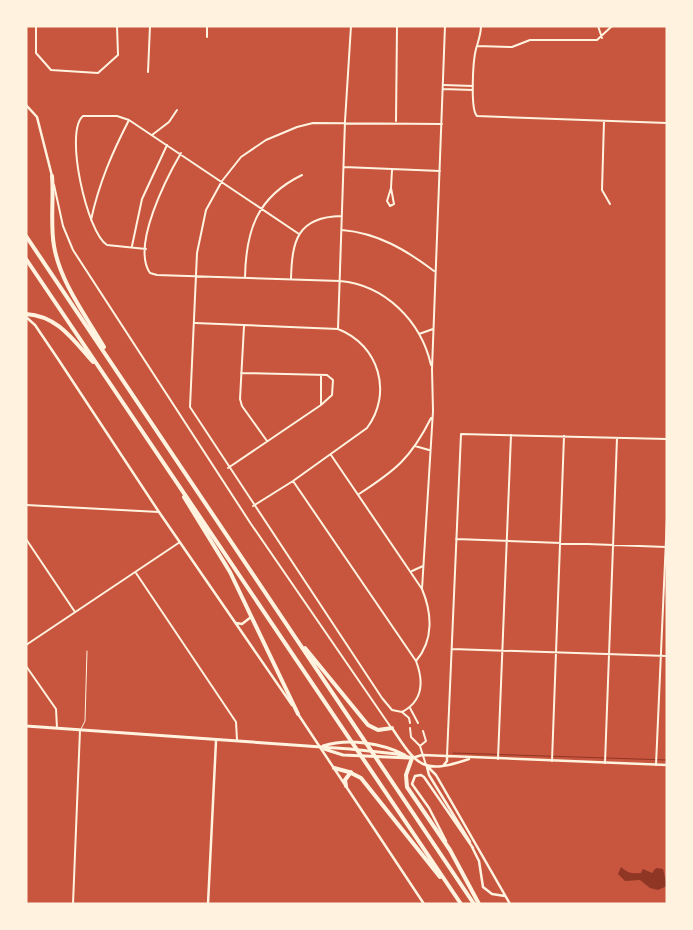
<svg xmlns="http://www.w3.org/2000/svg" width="693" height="930" viewBox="0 0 693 930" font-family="'PT Sans Narrow',sans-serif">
	<rect width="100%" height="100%" fill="#c8553d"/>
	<!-- water -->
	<path fill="#8f3625" d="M 621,867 C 628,873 631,874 641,873 L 643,869 L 652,873 L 656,868 L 663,869 L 667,886 L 658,890 L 650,888 L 640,880 L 625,881 L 618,874 Z"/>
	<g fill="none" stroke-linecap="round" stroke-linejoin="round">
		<!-- stream -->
		<path stroke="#8f3625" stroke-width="1" d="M 453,753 L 667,760"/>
		<!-- service -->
		<path stroke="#fff3e0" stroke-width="1" d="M 81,729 L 85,721 L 87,651"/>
		<!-- minor -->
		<path stroke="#fff3e0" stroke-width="2" d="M 36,26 L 36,53 L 51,70 L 98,73 L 118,55 L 117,26
			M 481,26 C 481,34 478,42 476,49 C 473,60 470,109 477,116 L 667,123
			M 598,26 L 602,38
			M 207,37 L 207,26
			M 477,46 L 512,47 L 530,40 L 597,40 L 612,26
			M 148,72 L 150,26
			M 444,85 L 473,86
			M 443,89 L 473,90
			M 396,121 L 397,26
			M 604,121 L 602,190 L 610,204
			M 152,135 L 169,122 L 177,110
			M 181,153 C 167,177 131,246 150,273 L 157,275 L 340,281 C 385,285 421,321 431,365
			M 344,167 L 440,171
			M 54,185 L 63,226 L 73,250 L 251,524 L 390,726
			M 391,188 L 394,204 L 390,206 L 387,201 L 391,188 L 392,170
			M 91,220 C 99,183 112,153 129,120
			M 342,230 C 378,233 406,250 434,271
			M 132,246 L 142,199 L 167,145
			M 146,249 L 107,245 C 87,233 64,131 83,116 L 117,116 L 129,120 L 299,234
			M 245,277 C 246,230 257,197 302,175
			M 291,279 C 292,241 297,217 341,216
			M 195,323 L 338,329 C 379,345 393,393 367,428 L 293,481 L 253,506
			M 244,326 L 240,399 L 242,406 L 267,441
			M 338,329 L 345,121 L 351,26
			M 419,334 L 433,329
			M 321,375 L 321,405
			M 415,446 L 429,450
			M 331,455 L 422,589 C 432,613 434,640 416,661
			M 228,468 L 321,405 L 332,395 L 333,380 L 327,375 L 241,373
			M 293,481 L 416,661 C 424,682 423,701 402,712 L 392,710 L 382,698 L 190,407 L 197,253 L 206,210 L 222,181 L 241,157 L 266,140 L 297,127 L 313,123 L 442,124
			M 359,494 C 396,470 411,458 431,418
			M 26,505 L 159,512
			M 26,539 L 75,612
			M 456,539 L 666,547
			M 412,571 L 423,566
			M 136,573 L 236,722 L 237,740
			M 422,589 L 433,411 L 432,369 L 445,26
			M 26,645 L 180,542
			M 452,649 L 667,656
			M 26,666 L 56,709 L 57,728
			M 410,708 L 418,723
			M 402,712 L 409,718 L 410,723
			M 410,728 L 411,737 L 420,746 L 426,765
			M 420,746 L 426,741 L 423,731
			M 447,756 L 461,434 L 667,439
			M 498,759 L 511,435
			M 552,761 L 564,436
			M 605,763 L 617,438
			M 656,765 L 667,517
			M 73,904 L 80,730"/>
		<!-- tertiary -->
		<path stroke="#fff3e0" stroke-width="2.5" d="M 26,105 L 37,117 L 52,176
			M 26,317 L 35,325 L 58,359 L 159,512 L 292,705
			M 236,623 L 242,624 L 251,617
			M 298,714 L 424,904
			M 392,728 C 417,766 423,775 469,759
			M 412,758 L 422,755 L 667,765
			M 426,765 L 436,775 L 510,904
			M 443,766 L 447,761 L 447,756
			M 427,767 L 429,775 L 470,842
			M 446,841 L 429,808 L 412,784 L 415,776 L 421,775 L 424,777 L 473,848
			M 472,847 L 479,861 L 483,887 L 492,894 L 505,896
			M 208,904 L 216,741"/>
		<!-- secondary -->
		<path stroke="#fff3e0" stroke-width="3" d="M 26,726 L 350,749 L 397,754 L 412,758
			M 323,746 C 348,738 382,743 405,755
			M 324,749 L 343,755 L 409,758"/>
		<!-- motorway -->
		<path stroke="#fff3e0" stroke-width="4" d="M 52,176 C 54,199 50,223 54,246 C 60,282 86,316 104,347
			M 26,236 L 474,904
			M 26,259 L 461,904
			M 26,314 C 58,316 73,340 93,362
			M 184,497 L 230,572 L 298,714
			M 305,648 L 368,725 L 378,730 L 392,728
			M 412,758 L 406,775 L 407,787 L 450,850 L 479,904
			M 334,768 L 349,772 L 361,778 L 440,877
			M 346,786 L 345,780 L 351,772"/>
	</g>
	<!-- border -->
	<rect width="693" height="930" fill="none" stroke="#fff3e0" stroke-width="55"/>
</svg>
